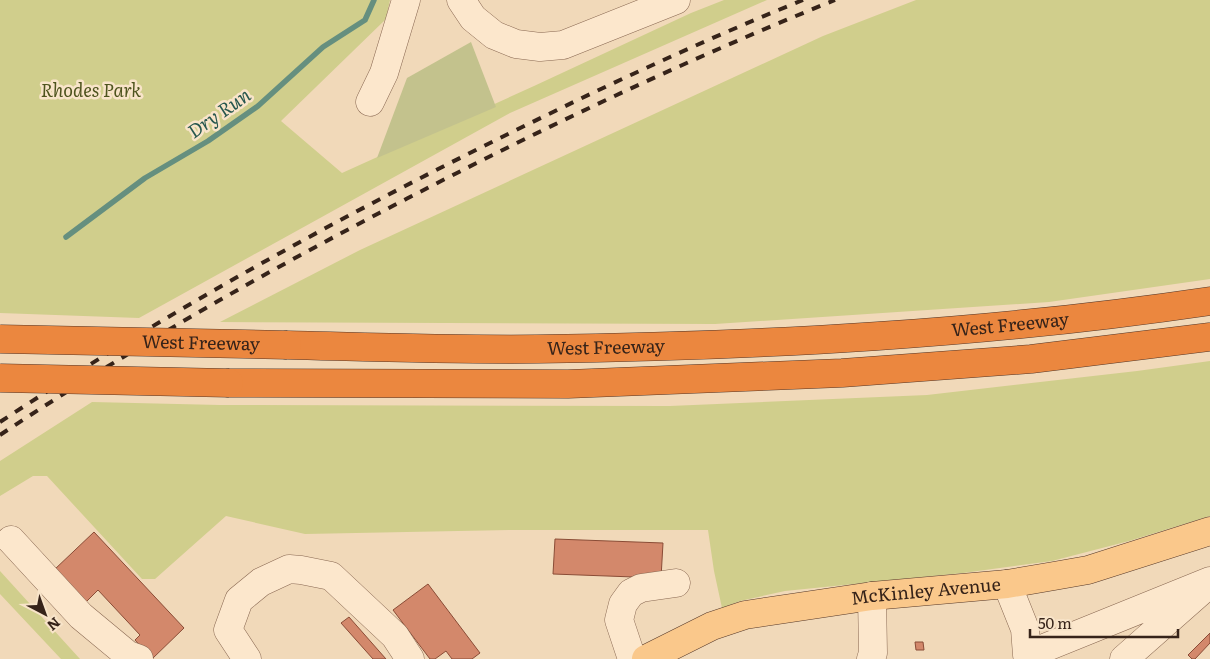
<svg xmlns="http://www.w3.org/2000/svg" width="1210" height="659" viewBox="0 0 1210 659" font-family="Literata,serif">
	<rect width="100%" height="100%" fill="#f1d9b9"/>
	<!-- green -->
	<path fill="#d0ce8c" d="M 0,0 L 390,0 L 386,19 L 281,121 L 342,173 L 534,86 L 691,13 L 724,0 L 767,0 L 510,113 L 139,318 L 0,313 Z
		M 916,0 L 1210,0 L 1210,279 L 1049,302 L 715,324 L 220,322 L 360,250 L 823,36 Z
		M 1210,361 L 1210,516 L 1129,541 L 1052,561 L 963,573 L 785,591 L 740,601 L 722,608 L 714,571 L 708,530 L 509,530 L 305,534 L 226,516 L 155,579 L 142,579 L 47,476 L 33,476 L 0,496 L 0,461 L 92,402 L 220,405 L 670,406 L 927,395 L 1137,371 Z
		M 0,571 L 80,659 L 61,659 L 0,594 Z"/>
	<!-- cemetery -->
	<path fill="#c3c28d" d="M 471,42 L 496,107 L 377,158 L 407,78 Z"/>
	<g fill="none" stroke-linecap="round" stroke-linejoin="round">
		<!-- stream -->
		<path stroke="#658f7f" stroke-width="5.5" d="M 66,237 L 145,178 L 208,141 L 258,106 L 323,47 L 365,20 L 374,0"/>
	</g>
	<!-- building -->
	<path fill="#d3886b" stroke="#8a4c36" d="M 94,532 L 184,628 L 152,659 L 135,640 L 140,635 L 98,590 L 85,603 L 54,570 Z
		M 555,539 L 663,543 L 661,578 L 553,574 Z
		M 428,584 L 480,653 L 472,659 L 452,659 L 446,651 L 435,659 L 430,659 L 393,610 Z
		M 349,617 L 386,659 L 373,659 L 341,623 Z
		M 1210,633 L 1210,643 L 1195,659 L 1192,659 L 1188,655 Z
		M 915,642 L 923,642 L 924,650 L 916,650 Z"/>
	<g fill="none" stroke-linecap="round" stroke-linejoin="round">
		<!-- minor casing -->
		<g stroke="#896852" stroke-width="29">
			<path id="minor" d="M 461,0 L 473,18 L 494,35 L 516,44 L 540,47 L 563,45 L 676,0
				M 370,102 L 384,73 L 406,0
				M 11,540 L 81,616 L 128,655 L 139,659
				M 1007,584 L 1025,629 L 1027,655 L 1210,581
				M 247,659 L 228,630 L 239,600 L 261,582 L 289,569 L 301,570 L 331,576 L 395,636 L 410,659
				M 632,659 L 619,620 L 623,604 L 631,593 L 641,588 L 676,583
				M 871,659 L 873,653 L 872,596
				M 1124,659 L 1201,591"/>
		</g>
		<!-- major casing -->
		<g stroke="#553728" stroke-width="29">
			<g id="major">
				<path id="s1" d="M 646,659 L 712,626 L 745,615 L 872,596 L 1007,584 L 1054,576 L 1088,570 L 1210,531"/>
			</g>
		</g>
		<!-- highway casing -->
		<g stroke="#553728" stroke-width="29">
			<g id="highway">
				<path id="s2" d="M 287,345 C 371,347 455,350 538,349 C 763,346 987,334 1210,301"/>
				<path d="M 229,383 L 568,384 L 842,373 L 1031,359 L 1210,337"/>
			</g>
		</g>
		<!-- minor -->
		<use href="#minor" stroke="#fce7cc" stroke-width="28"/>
		<!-- major -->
		<use href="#major" stroke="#fac88b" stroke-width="28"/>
		<!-- highway -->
		<use href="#highway" stroke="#eb873f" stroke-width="28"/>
		<!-- rail -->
		<path stroke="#362319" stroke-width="4" stroke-dasharray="9 9" stroke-linecap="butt" d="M 0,422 C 155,320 317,229 484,146 C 588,94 694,44 803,0
			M 0,435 C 133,347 272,268 414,195 C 551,124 691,58 835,0"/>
		<!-- highway-bridge casing -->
		<g stroke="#553728" stroke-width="29" stroke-linecap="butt">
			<g id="highway-bridge">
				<path id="s3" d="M 0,339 L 287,345"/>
				<path d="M 0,378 L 229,383"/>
			</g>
		</g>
		<!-- highway-bridge -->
		<use href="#highway-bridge" stroke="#eb873f" stroke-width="28"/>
	</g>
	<g text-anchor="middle" stroke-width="5" stroke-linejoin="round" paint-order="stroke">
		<!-- park labels -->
		<g font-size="18" font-style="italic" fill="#4e541e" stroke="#f8e4c9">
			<text x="91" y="97">Rhodes Park</text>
		</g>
		<!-- street labels -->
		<g font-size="18" fill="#362319" stroke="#f8e4c9">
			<text dy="6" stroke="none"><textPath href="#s2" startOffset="724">West Freeway</textPath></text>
			<text dy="6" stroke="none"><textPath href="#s3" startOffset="201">West Freeway</textPath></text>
			<text dy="6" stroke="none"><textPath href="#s2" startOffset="319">West Freeway</textPath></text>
			<text dy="6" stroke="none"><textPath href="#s1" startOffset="291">McKinley Avenue</textPath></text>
		</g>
		<!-- water labels -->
		<g font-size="19" font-style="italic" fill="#27574e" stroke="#f8e4c9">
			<text transform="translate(219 113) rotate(-35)" y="7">Dry Run</text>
		</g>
	</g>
	<!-- north arrow -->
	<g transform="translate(45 614) rotate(139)" stroke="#f8e4c9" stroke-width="4" paint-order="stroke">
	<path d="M0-4L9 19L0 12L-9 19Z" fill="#362319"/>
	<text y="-8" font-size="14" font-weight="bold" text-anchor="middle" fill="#362319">N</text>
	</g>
	<!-- scale -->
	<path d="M1030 629v8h148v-8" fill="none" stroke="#362319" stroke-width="2.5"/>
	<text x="1038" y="629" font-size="15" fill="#362319" stroke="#f8e4c9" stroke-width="4" paint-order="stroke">50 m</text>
</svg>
